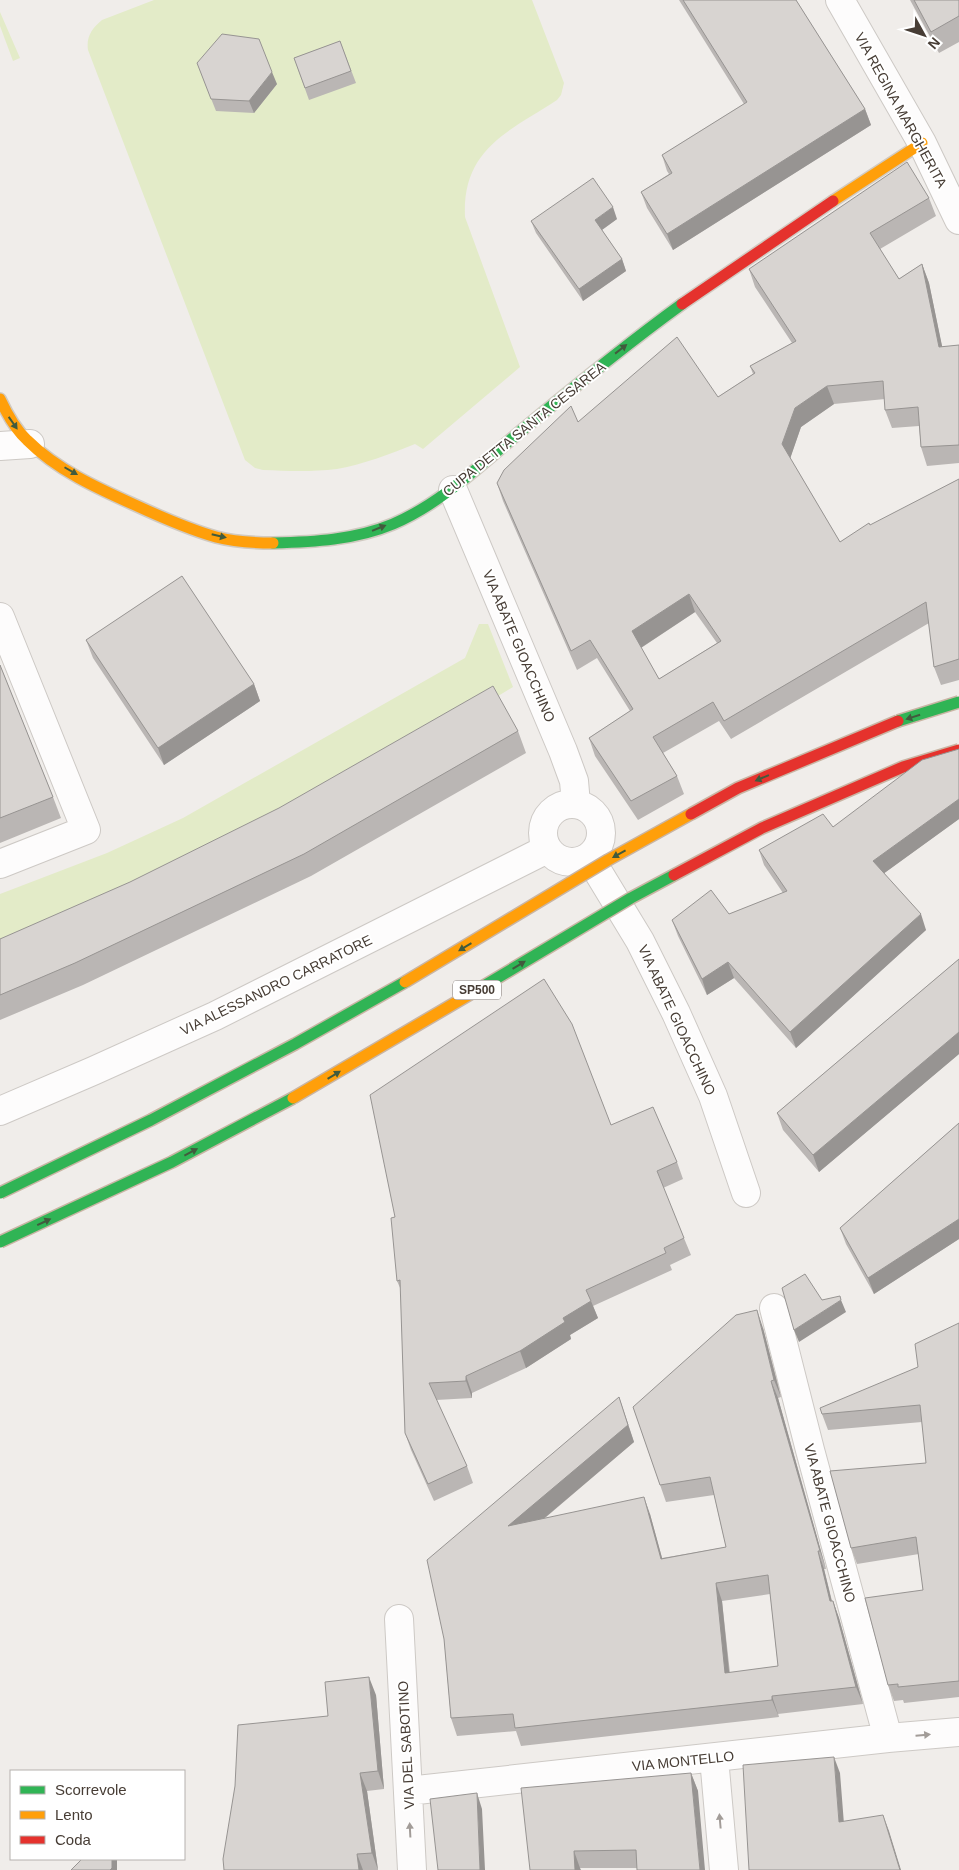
<svg xmlns="http://www.w3.org/2000/svg" width="959" height="1870" viewBox="0 0 959 1870" font-family="Arial,sans-serif">
	<rect width="100%" height="100%" fill="#f0edea"/>
	<!-- green -->
	<path fill="#e3ebc8" d="M 154,0 L 532,0 L 564,83 L 561,95 L 557,100 C 508,132 462,149 465,217 L 520,367 L 423,449 L 415,444 C 390,454 364,464 337,469 C 312,472 287,471 263,470 L 255,468 L 245,460 L 88,50 C 86,37 92,28 102,20 Z
		M 0,12 L 20,58 L 13,61 L 0,26 Z
		M 479,624 L 488,624 L 513,687 L 370,774 L 0,959 L 0,894 L 107,853 L 183,818 L 465,658 Z"/>
	<g fill="none" stroke-linecap="round" stroke-linejoin="round">
		<!-- street casing -->
		<g stroke="#cdc9c5" stroke-width="30">
			<path id="street" d="M 840,0 L 922,143 L 959,220
				M 0,446 L 30,444
				M 453,490 L 563,751 L 574,781 L 576,804
				M 0,617 L 86,830 L 0,864
				M543 833a29 29 0 1 1 58 0a29 29 0 1 1-58 0Z
				M 589,857 L 640,941 L 676,1013 L 713,1096 L 746,1193
				M 0,1111 L 93,1071 L 215,1016 L 547,849
				M 774,1308 L 810,1450 L 888,1738
				M 399,1619 L 412,1870
				M 714,1758 L 724,1870
				M 408,1791 L 888,1738 L 959,1732"/>
		</g>
		<!-- fast casing -->
		<g stroke="#d1cac1" stroke-width="14">
			<path id="fast" d="M 273,543 C 313,542 355,540 393,524 C 442,503 480,465 521,431 C 574,387 627,344 682,304"/>
		</g>
		<!-- slow casing -->
		<g stroke="#d1cac1" stroke-width="14">
			<path id="slow" d="M 833,201 L 922,143
				M 0,399 C 7,414 15,429 27,440 C 57,470 97,488 135,505 C 161,517 188,529 216,537 C 235,542 254,543 273,543"/>
		</g>
		<!-- jam casing -->
		<g stroke="#d1cac1" stroke-width="14">
			<path id="jam" d="M 682,304 L 833,201"/>
		</g>
		<!-- street -->
		<use href="#street" stroke="#fdfcfc" stroke-width="28"/>
		<!-- fast -->
		<use href="#fast" stroke="#30b455" stroke-width="11"/>
		<!-- slow -->
		<use href="#slow" stroke="#ff9f0a" stroke-width="11"/>
		<!-- jam -->
		<use href="#jam" stroke="#e5322d" stroke-width="11"/>
		<!-- fast-bridge casing -->
		<g stroke="#c9b5a4" stroke-width="14" stroke-linecap="butt">
			<path id="fast-bridge" d="M 898,721 L 959,702
				M 472,993 L 631,898 L 674,875
				M 0,1193 L 151,1120 L 295,1044 L 405,982
				M 0,1242 L 172,1162 L 293,1098"/>
		</g>
		<!-- slow-bridge casing -->
		<g stroke="#c9b5a4" stroke-width="14" stroke-linecap="butt">
			<path id="slow-bridge" d="M 405,982 L 608,860 L 691,814
				M 293,1098 L 472,993"/>
		</g>
		<!-- jam-bridge casing -->
		<g stroke="#c9b5a4" stroke-width="14" stroke-linecap="butt">
			<path id="jam-bridge" d="M 691,814 L 738,788 L 898,721
				M 674,875 L 762,828 L 903,767 L 959,750"/>
		</g>
		<!-- fast-bridge -->
		<use href="#fast-bridge" stroke="#30b455" stroke-width="11"/>
		<!-- slow-bridge -->
		<use href="#slow-bridge" stroke="#ff9f0a" stroke-width="11"/>
		<!-- jam-bridge -->
		<use href="#jam-bridge" stroke="#e5322d" stroke-width="11"/>
	</g>
	<!-- wall -->
	<path fill="#bab6b4" fill-rule="evenodd" d="M 679,0 L 796,0 L 865,109 L 871,125 L 673,250 L 647,208 L 641,192 L 669,174 L 667,171 L 662,155 L 744,104 Z
		M 910,0 L 959,0 L 959,42 L 939,53 Z
		M 340,41 L 356,83 L 309,100 L 294,58 Z
		M 197,63 L 277,84 L 254,113 L 216,111 Z
		M 929,198 L 936,216 L 880,249 L 899,279 L 922,264 L 929,283 L 942,347 L 959,345 L 959,463 L 927,466 L 921,447 L 919,426 L 892,428 L 885,410 L 885,399 L 834,404 L 801,427 L 790,458 L 840,542 L 959,479 L 959,680 L 941,685 L 934,667 L 929,623 L 731,739 L 719,721 L 663,753 L 677,776 L 684,794 L 638,820 L 595,756 L 589,738 L 630,711 L 597,658 L 577,670 L 503,501 L 497,483 L 578,422 L 718,397 L 753,374 L 750,366 L 792,343 L 755,287 L 749,269 ZM 695,612 L 717,643 L 659,679 L 641,648 Z
		M 617,219 L 602,230 L 622,259 L 626,271 L 583,301 L 536,233 L 531,221 Z
		M 86,640 L 254,684 L 260,701 L 164,765 L 93,658 Z
		M 0,665 L 53,797 L 61,818 L 0,843 Z
		M 518,731 L 526,753 L 311,876 L 83,985 L 0,1020 L 0,939 Z
		M 959,749 L 959,819 L 884,873 L 926,930 L 796,1048 L 734,978 L 707,995 L 678,936 L 672,920 L 729,914 L 783,893 L 764,865 L 759,850 L 833,827 Z
		M 959,959 L 959,1054 L 819,1172 L 783,1130 L 777,1113 Z
		M 959,1123 L 959,1239 L 874,1294 L 846,1244 L 840,1228 Z
		M 611,1125 L 677,1162 L 683,1179 L 663,1188 L 691,1255 L 670,1265 L 672,1270 L 593,1306 L 598,1318 L 570,1335 L 571,1339 L 526,1368 L 472,1393 L 472,1398 L 436,1400 L 467,1466 L 473,1483 L 434,1501 L 411,1450 L 405,1433 L 401,1290 L 397,1281 Z
		M 959,1323 L 959,1697 L 904,1703 L 903,1700 L 894,1701 L 888,1685 L 923,1590 L 919,1554 L 857,1564 L 851,1548 L 926,1463 L 922,1422 L 828,1430 L 822,1414 L 918,1367 Z
		M 763,1328 L 781,1397 L 778,1398 L 826,1569 L 824,1569 L 832,1601 L 833,1601 L 839,1618 L 863,1704 L 778,1714 L 779,1717 L 521,1746 L 516,1731 L 457,1736 L 451,1718 L 444,1639 L 619,1397 L 634,1442 L 545,1518 L 650,1514 L 662,1558 L 726,1547 L 714,1495 L 666,1502 L 633,1407 ZM 770,1594 L 778,1666 L 730,1673 L 722,1601 Z
		M 376,1695 L 384,1789 L 367,1791 L 378,1870 L 224,1870 L 328,1716 Z
		M 691,1773 L 698,1791 L 637,1868 L 580,1868 L 530,1870 Z"/>
	<!-- shaded-wall -->
	<path fill="#979492" d="M 272,72 L 277,84 L 254,113 L 249,101 Z
		M 865,109 L 871,125 L 673,250 L 667,234 Z
		M 613,207 L 617,219 L 599,232 L 595,220 Z
		M 622,259 L 626,271 L 583,301 L 579,289 Z
		M 922,264 L 929,283 L 946,365 L 939,347 Z
		M 827,386 L 834,404 L 801,427 L 789,462 L 782,444 L 795,408 Z
		M 689,594 L 695,612 L 639,649 L 632,631 Z
		M 254,684 L 260,701 L 164,765 L 158,748 Z
		M 959,799 L 959,819 L 879,877 L 873,861 Z
		M 921,914 L 926,930 L 796,1048 L 790,1032 Z
		M 728,962 L 734,978 L 707,995 L 702,979 Z
		M 959,1032 L 959,1054 L 819,1172 L 813,1155 Z
		M 959,1219 L 959,1239 L 874,1294 L 868,1278 Z
		M 841,1300 L 846,1312 L 799,1342 L 794,1330 Z
		M 591,1301 L 598,1318 L 570,1335 L 571,1339 L 526,1368 L 520,1351 L 563,1318 Z
		M 757,1310 L 763,1328 L 781,1397 L 774,1380 Z
		M 466,1376 L 472,1393 L 472,1398 L 466,1381 Z
		M 771,1381 L 778,1398 L 826,1569 L 820,1551 Z
		M 619,1397 L 634,1442 L 515,1543 L 508,1526 Z
		M 644,1497 L 650,1514 L 667,1576 L 661,1559 Z
		M 818,1551 L 824,1569 L 836,1619 L 830,1601 Z
		M 716,1583 L 722,1601 L 731,1691 L 725,1673 Z
		M 833,1601 L 839,1618 L 863,1704 L 856,1687 Z
		M 369,1677 L 376,1695 L 384,1789 L 378,1771 Z
		M 772,1696 L 779,1717 L 772,1700 Z
		M 834,1757 L 840,1773 L 845,1837 L 839,1822 Z
		M 360,1773 L 367,1791 L 378,1870 L 372,1853 Z
		M 691,1773 L 698,1791 L 705,1870 L 700,1870 Z
		M 477,1793 L 482,1809 L 485,1870 L 480,1870 Z
		M 883,1815 L 889,1831 L 901,1870 L 900,1870 Z
		M 574,1851 L 580,1868 L 581,1870 L 575,1870 Z
		M 357,1854 L 363,1870 L 359,1870 Z
		M 112,1859 L 117,1859 L 117,1870 L 110,1870 Z"/>
	<!-- building -->
	<path fill="#d8d4d1" stroke="#979492" fill-rule="evenodd" d="M 683,0 L 796,0 L 865,109 L 667,234 L 641,192 L 672,173 L 662,155 L 747,102 Z
		M 914,0 L 959,0 L 959,16 L 931,32 Z
		M 222,34 L 259,39 L 272,72 L 249,101 L 211,99 L 197,63 Z
		M 340,41 L 351,71 L 305,88 L 294,58 Z
		M 907,162 L 929,198 L 870,233 L 899,279 L 922,264 L 939,347 L 959,345 L 959,445 L 921,447 L 918,407 L 885,410 L 883,381 L 827,386 L 795,408 L 782,444 L 840,542 L 869,523 L 870,525 L 959,479 L 959,659 L 934,667 L 926,602 L 724,721 L 713,702 L 653,737 L 677,776 L 631,801 L 589,738 L 633,709 L 590,640 L 571,651 L 497,483 L 504,470 L 571,406 L 578,422 L 677,337 L 718,397 L 755,373 L 750,366 L 796,341 L 749,269 ZM 689,594 L 721,641 L 659,679 L 632,631 Z
		M 593,178 L 613,207 L 595,220 L 622,259 L 579,289 L 531,221 Z
		M 182,576 L 254,684 L 158,748 L 86,640 Z
		M 0,665 L 53,797 L 0,818 Z
		M 493,686 L 518,731 L 304,854 L 75,963 L 0,995 L 0,939 L 130,882 L 279,808 Z
		M 959,749 L 959,799 L 873,861 L 921,914 L 790,1032 L 728,962 L 702,979 L 672,920 L 711,890 L 729,914 L 787,891 L 759,850 L 823,814 L 833,827 L 922,760 Z
		M 959,959 L 959,1032 L 813,1155 L 777,1113 Z
		M 544,979 L 572,1024 L 611,1125 L 653,1107 L 677,1162 L 657,1171 L 684,1238 L 664,1248 L 666,1253 L 586,1290 L 591,1301 L 563,1318 L 565,1322 L 520,1351 L 466,1376 L 466,1381 L 429,1383 L 467,1466 L 428,1484 L 405,1433 L 400,1280 L 397,1281 L 391,1218 L 395,1217 L 370,1095 Z
		M 959,1123 L 959,1219 L 868,1278 L 840,1228 Z
		M 805,1274 L 822,1300 L 840,1296 L 841,1300 L 794,1330 L 782,1288 Z
		M 757,1310 L 774,1380 L 771,1381 L 820,1551 L 818,1551 L 830,1601 L 833,1601 L 856,1687 L 772,1696 L 772,1700 L 515,1728 L 513,1714 L 451,1718 L 444,1639 L 427,1560 L 619,1397 L 628,1425 L 508,1526 L 644,1497 L 661,1559 L 726,1547 L 710,1477 L 660,1485 L 633,1407 L 736,1315 ZM 768,1575 L 778,1666 L 725,1673 L 716,1583 Z
		M 959,1323 L 959,1681 L 898,1687 L 898,1684 L 888,1685 L 865,1598 L 923,1590 L 916,1537 L 851,1548 L 830,1471 L 926,1463 L 920,1405 L 822,1414 L 820,1408 L 918,1367 L 915,1344 Z
		M 369,1677 L 378,1771 L 360,1773 L 372,1853 L 357,1854 L 359,1870 L 224,1870 L 223,1859 L 235,1786 L 238,1725 L 328,1716 L 325,1682 Z
		M 834,1757 L 839,1822 L 883,1815 L 900,1870 L 749,1870 L 743,1765 Z
		M 691,1773 L 700,1870 L 637,1870 L 636,1850 L 574,1851 L 575,1870 L 530,1870 L 521,1788 Z
		M 477,1793 L 480,1870 L 438,1870 L 430,1799 Z
		M 82,1859 L 112,1859 L 112,1868 L 110,1870 L 71,1870 Z"/>
	<!-- one-way arrows -->
	<defs><path id="oneway-solid" d="M-6-.8H1V-3.2L6.5 0L1 3.2V.8H-6Z" transform="scale(1.25)"/></defs>
	<g fill="#415b3d">
		<use href="#oneway-solid" transform="translate(621 349) rotate(-38)"/>
		<use href="#oneway-solid" transform="translate(13 423) rotate(55)"/>
		<use href="#oneway-solid" transform="translate(71 471) rotate(30)"/>
		<use href="#oneway-solid" transform="translate(379 528) rotate(-22)"/>
		<use href="#oneway-solid" transform="translate(219 536) rotate(13)"/>
		<use href="#oneway-solid" transform="translate(913 717) rotate(162)"/>
		<use href="#oneway-solid" transform="translate(762 778) rotate(157)"/>
		<use href="#oneway-solid" transform="translate(619 854) rotate(151)"/>
		<use href="#oneway-solid" transform="translate(465 947) rotate(149)"/>
		<use href="#oneway-solid" transform="translate(519 965) rotate(-31)"/>
		<use href="#oneway-solid" transform="translate(334 1075) rotate(-31)"/>
		<use href="#oneway-solid" transform="translate(191 1152) rotate(-28)"/>
		<use href="#oneway-solid" transform="translate(44 1222) rotate(-25)"/>
	</g>
	<g fill="#a29c98">
		<use href="#oneway-solid" transform="translate(923 1735) rotate(-5)"/>
		<use href="#oneway-solid" transform="translate(720 1821) rotate(-95)"/>
		<use href="#oneway-solid" transform="translate(410 1830) rotate(-93)"/>
	</g>
	<g text-anchor="middle" stroke-width="4" stroke-linejoin="round" paint-order="stroke">
		<!-- shield labels -->
		<rect fill="#fff" stroke="#7e7772" stroke-width="1" x="453" y="980.5" width="48" height="19" rx="4"/>
		<g font-size="12" font-weight="bold" fill="#473d35">
			<text x="477" y="994">SP500</text>
		</g>
		<!-- street labels -->
		<g font-size="14" fill="#473d35" stroke="#fff">
			<text transform="translate(901 110) rotate(61)" y="5">VIA REGINA MARGHERITA</text>
			<text transform="translate(524 429) rotate(-39)" y="5">CUPA DETTA SANTA CESAREA</text>
			<text transform="translate(519 646) rotate(67)" y="5">VIA ABATE GIOACCHINO</text>
			<text transform="translate(276 985) rotate(-26)" y="5">VIA ALESSANDRO CARRATORE</text>
			<text transform="translate(677 1020) rotate(65)" y="5">VIA ABATE GIOACCHINO</text>
			<text transform="translate(830 1523) rotate(75)" y="5">VIA ABATE GIOACCHINO</text>
			<text transform="translate(406 1745) rotate(-93)" y="5">VIA DEL SABOTINO</text>
			<text transform="translate(683 1761) rotate(-6)" y="5">VIA MONTELLO</text>
		</g>
	</g>
	<!-- legend -->
	<rect x="10" y="1770" width="175" height="90" fill="#ffffff" stroke="#b5b1ae"/>
	<rect x="20" y="1786" width="25" height="8" fill="#30b455" stroke="#b5b1ae"/>
	<text x="55" y="1795" font-size="15" fill="#473d35">Scorrevole</text>
	<rect x="20" y="1811" width="25" height="8" fill="#ff9f0a" stroke="#b5b1ae"/>
	<text x="55" y="1820" font-size="15" fill="#473d35">Lento</text>
	<rect x="20" y="1836" width="25" height="8" fill="#e5322d" stroke="#b5b1ae"/>
	<text x="55" y="1845" font-size="15" fill="#473d35">Coda</text>
	<!-- north arrow -->
	<g transform="translate(924 35) rotate(130)" stroke="#ffffff" stroke-width="4" paint-order="stroke">
	<path d="M0-4L9 19L0 12L-9 19Z" fill="#473d35"/>
	<text y="-8" font-size="14" font-weight="bold" text-anchor="middle" fill="#473d35">N</text>
	</g>
</svg>
